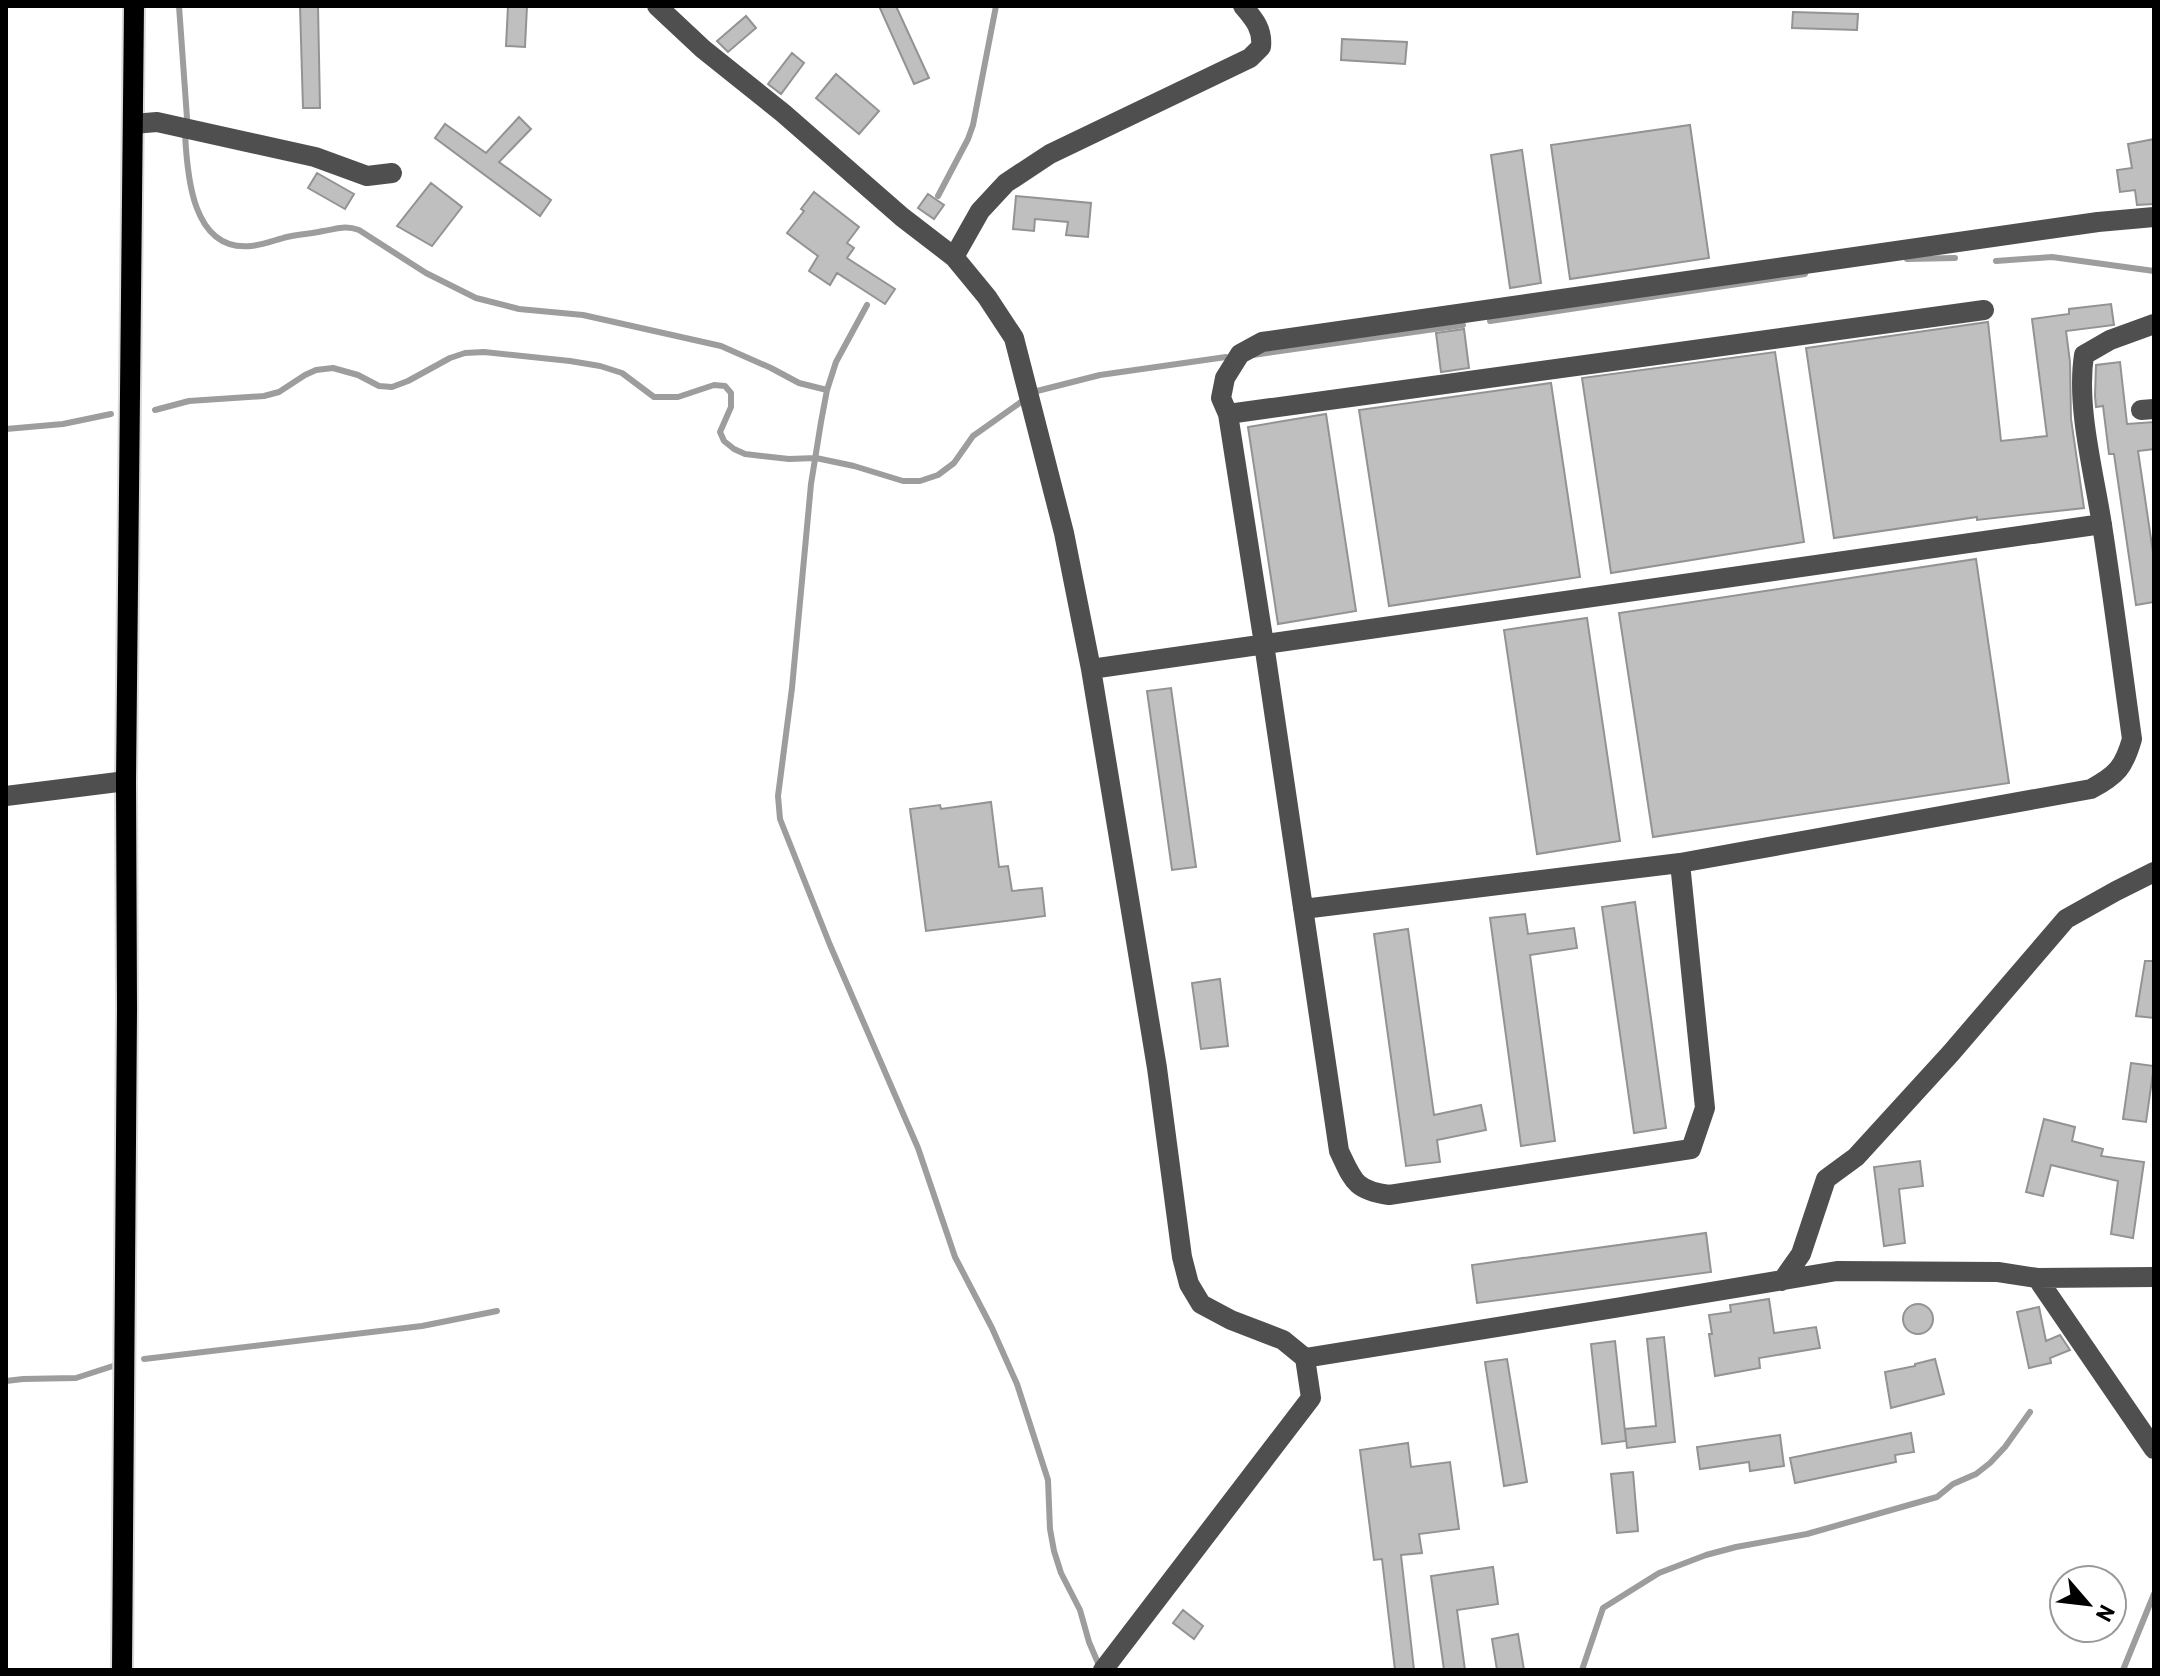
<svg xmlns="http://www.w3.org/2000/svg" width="2160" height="1676" viewBox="0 0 2160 1676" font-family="Barlow,sans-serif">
	<rect width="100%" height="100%" fill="#fff"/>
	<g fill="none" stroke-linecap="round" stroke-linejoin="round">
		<!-- stream -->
		<path stroke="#9d9d9d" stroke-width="6" d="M 179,6 L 187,118
			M 185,133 C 187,175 192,252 251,246 C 263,245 275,240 287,237 C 299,234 311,234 323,231 C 337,229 345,225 359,230 L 426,273 L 476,298 L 519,309 L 583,315 L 721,346 L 771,368 L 799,383 L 827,390
			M 938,196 L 968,139 L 973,125 L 996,6
			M 1907,259 L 1955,258
			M 1996,261 L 2052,257 L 2154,271
			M 867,305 L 836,362 L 827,390 L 821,422 L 811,484 L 792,688 L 778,796 L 780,819 L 830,945 L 918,1148 L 955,1257 L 992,1328 L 1017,1384 L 1048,1480 L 1050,1529 L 1054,1551 L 1061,1573 L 1080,1610 L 1089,1642 L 1098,1663
			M 1490,321 L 1805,274
			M 1253,355 L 1463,325
			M 1037,391 L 1100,375 L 1226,357
			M 155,410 L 189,401 L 264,396 L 279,392 L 305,375 L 316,370 L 333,368 L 358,375 L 379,386 L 392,387 L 408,381 L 450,358 L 465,353 L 484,352 L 570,361 L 600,366 L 622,373 L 654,397 L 678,397 L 714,385 L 725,386 L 731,393 L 731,407 L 720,432 L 724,441 L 734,449 L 745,454 L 789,459 L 816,458 L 854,466 L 903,481 L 920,481 L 938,475 L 954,463 L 973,436 L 1021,402
			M 6,429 L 63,424 L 111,414
			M 144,1359 L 422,1326 L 497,1311
			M 6,1381 L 23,1379 L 76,1378 L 113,1366
			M 1582,1670 L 1603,1608 L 1659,1573 L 1706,1555 L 1736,1547 L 1807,1534 L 1937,1497 L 1953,1484 L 1976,1474 L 1990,1463 L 2005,1447 L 2030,1412
			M 2123,1670 L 2154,1594"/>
	</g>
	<!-- building -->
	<path fill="#bfbfbf" stroke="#939393" stroke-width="2" d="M 300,6 L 318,6 L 320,108 L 303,108 Z
		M 508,6 L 527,6 L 525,47 L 506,46 Z
		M 879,6 L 896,6 L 929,78 L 914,84 Z
		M 1793,12 L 1858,14 L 1857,30 L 1792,28 Z
		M 746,16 L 756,28 L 728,52 L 717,41 Z
		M 1342,39 L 1407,42 L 1405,64 L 1341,60 Z
		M 792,53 L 804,63 L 781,94 L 768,84 Z
		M 836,74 L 879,111 L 859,134 L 816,98 Z
		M 519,117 L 531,129 L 499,162 L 551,200 L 540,216 L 435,138 L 445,124 L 486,153 Z
		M 1690,125 L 1709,258 L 1570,279 L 1551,145 Z
		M 2154,139 L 2154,204 L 2137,205 L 2135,190 L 2120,192 L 2117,170 L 2132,168 L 2128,144 Z
		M 1522,150 L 1541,283 L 1510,288 L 1491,155 Z
		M 317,173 L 354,194 L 345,209 L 308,188 Z
		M 431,183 L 462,207 L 432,246 L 397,226 Z
		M 814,192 L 859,227 L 847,243 L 854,248 L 847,258 L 895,289 L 885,304 L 837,273 L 830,285 L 809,271 L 818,256 L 787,233 L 804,211 L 801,209 Z
		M 928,194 L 944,205 L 934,219 L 918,208 Z
		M 1016,196 L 1091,203 L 1088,237 L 1066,235 L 1068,222 L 1035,219 L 1034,231 L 1013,229 Z
		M 2111,304 L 2114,325 L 2066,331 L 2070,362 L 2071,419 L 2084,508 L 1977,520 L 1977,517 L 1834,538 L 1806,348 L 1988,322 L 2001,441 L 2047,436 L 2032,319 L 2069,314 L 2069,309 Z
		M 1464,329 L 1469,368 L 1441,372 L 1436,333 Z
		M 1775,352 L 1804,542 L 1611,573 L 1582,378 Z
		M 2120,362 L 2127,424 L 2154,422 L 2154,449 L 2138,451 L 2154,559 L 2154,602 L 2136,605 L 2114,454 L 2109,454 L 2103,406 L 2096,407 L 2095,396 L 2096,365 Z
		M 1551,383 L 1580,577 L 1389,606 L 1359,410 Z
		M 1326,414 L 1356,611 L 1278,624 L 1248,427 Z
		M 1976,559 L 2009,783 L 1653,837 L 1619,613 Z
		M 1587,618 L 1620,841 L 1537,854 L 1504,630 Z
		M 1171,688 L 1196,867 L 1172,870 L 1147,691 Z
		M 991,802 L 999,867 L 1008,866 L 1012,891 L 1042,888 L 1045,916 L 926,931 L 910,809 L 940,805 L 941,809 Z
		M 1635,902 L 1666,1128 L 1634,1133 L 1602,907 Z
		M 1525,914 L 1528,934 L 1574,928 L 1577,948 L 1530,955 L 1555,1141 L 1521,1146 L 1490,918 Z
		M 1408,929 L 1434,1115 L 1481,1105 L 1486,1130 L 1437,1140 L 1440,1162 L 1406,1166 L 1374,934 Z
		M 2145,961 L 2154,961 L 2154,1018 L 2136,1016 Z
		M 1220,979 L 1228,1046 L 1201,1049 L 1192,983 Z
		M 2131,1063 L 2154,1066 L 2146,1122 L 2123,1119 Z
		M 2044,1119 L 2075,1127 L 2072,1141 L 2103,1149 L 2101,1156 L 2144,1162 L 2133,1238 L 2111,1234 L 2118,1181 L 2051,1165 L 2043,1196 L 2026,1192 Z
		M 1920,1161 L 1923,1186 L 1899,1189 L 1905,1243 L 1884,1246 L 1874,1167 Z
		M 1706,1233 L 1711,1272 L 1477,1303 L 1472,1265 Z
		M 1769,1299 L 1774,1333 L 1816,1327 L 1820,1348 L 1759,1358 L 1760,1368 L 1715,1376 L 1709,1334 L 1712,1334 L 1709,1315 L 1731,1312 L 1730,1305 Z
		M1903 1319a15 15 0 1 1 30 0a15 15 0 1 1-30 0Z
		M 2039,1307 L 2046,1341 L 2060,1335 L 2070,1350 L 2050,1358 L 2051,1363 L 2029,1368 L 2017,1312 Z
		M 1664,1337 L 1675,1442 L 1627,1448 L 1625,1429 L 1656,1426 L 1647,1339 Z
		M 1615,1341 L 1626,1441 L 1602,1444 L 1591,1344 Z
		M 1507,1359 L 1527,1482 L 1504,1486 L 1485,1362 Z
		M 1935,1359 L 1944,1394 L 1891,1408 L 1885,1372 L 1915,1366 L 1915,1364 Z
		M 1911,1433 L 1914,1452 L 1895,1455 L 1896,1462 L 1795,1483 L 1790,1458 Z
		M 1780,1435 L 1784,1466 L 1750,1471 L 1749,1462 L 1700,1469 L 1697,1447 Z
		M 1408,1443 L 1411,1467 L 1450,1462 L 1459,1529 L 1419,1534 L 1422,1553 L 1401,1555 L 1414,1670 L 1395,1670 L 1382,1559 L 1374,1560 L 1360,1450 Z
		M 1633,1472 L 1638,1531 L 1617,1533 L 1611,1474 Z
		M 1493,1567 L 1498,1604 L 1457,1610 L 1465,1670 L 1444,1670 L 1431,1576 Z
		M 1183,1610 L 1203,1626 L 1194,1639 L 1173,1623 Z
		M 1518,1634 L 1524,1670 L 1497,1670 L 1492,1639 Z"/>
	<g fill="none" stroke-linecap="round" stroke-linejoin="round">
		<!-- major casing -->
		<g stroke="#dbdbdb" stroke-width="24">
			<path id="major" d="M 122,1670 L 127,1009 L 126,781 L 134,6"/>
		</g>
		<!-- minor -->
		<path stroke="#4f4f4f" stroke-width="20" d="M 657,6 L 703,49 L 783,113 L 902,217 L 954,257 L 987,297 L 1014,338 L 1064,533 L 1091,669 L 1157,1068 L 1182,1257 L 1189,1284 L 1201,1304 L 1231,1320 L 1283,1340 L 1305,1358 L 1311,1398 L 1103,1670
			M 133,124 L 157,122 L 315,157 L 367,176 L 392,173
			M 954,257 L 980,211 L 1006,183 L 1050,154 L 1250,58 L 1261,47 C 1263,29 1254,19 1243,6
			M 2141,410 L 2154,409
			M 1228,414 L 1984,310
			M 1091,669 L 2102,524
			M 6,796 L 126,781
			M 1680,863 L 1705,1108 L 1691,1149 L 1389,1195 C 1354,1190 1353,1180 1339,1151 L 1264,644 L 1228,414 L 1221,398 L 1225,378 L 1240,354 L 1262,342 L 2098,222 L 2154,217
			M 1303,909 L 1680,863 L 2091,789 C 2117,775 2124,767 2132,739 C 2122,667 2113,596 2102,525 C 2094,473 2076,407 2084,355 L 2110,340 L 2154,324
			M 2037,1278 L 2154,1449
			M 1782,1281 L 1801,1254 L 1826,1179 L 1856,1157 L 1951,1053 L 2066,919 L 2116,891 L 2154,872
			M 1305,1358 L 1621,1307 L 1837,1271 L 1998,1272 L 2037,1278 L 2154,1277"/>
		<!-- major -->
		<use href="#major" stroke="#000" stroke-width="20"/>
	</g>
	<!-- border -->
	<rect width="2160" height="1676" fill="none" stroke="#000000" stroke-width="16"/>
	<!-- north arrow -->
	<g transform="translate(2088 1604) rotate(118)"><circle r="38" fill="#ffffff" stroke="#999999" stroke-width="2"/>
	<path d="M0-6L14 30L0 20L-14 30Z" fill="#000000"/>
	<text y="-12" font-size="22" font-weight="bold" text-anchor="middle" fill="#000000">N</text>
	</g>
</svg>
